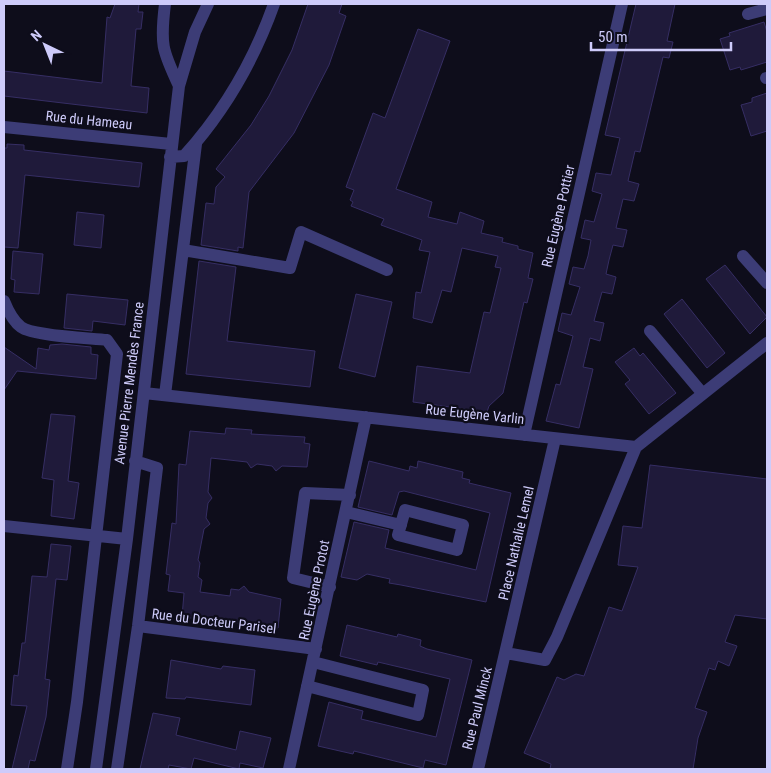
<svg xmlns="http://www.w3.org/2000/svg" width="771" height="773" viewBox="0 0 771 773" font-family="'Roboto Condensed',sans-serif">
	<rect width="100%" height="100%" fill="#0e0d1b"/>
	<!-- building -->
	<path fill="#1f1a3a" stroke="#362e64" d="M 115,4 L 139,4 L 138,12 L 143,12 L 141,29 L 136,29 L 131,86 L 149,88 L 147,113 L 4,96 L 4,71 L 102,83 L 107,17 L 110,18 Z
		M 308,4 L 342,4 L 339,13 L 346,16 L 329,65 L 294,133 L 249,192 L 243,248 L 238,247 L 238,251 L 201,245 L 206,203 L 214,204 L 216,187 L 225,177 L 216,169 L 251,125 L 269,96 L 292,50 Z
		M 636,4 L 675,4 L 667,41 L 673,42 L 669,58 L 663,57 L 640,152 L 635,151 L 628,181 L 639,184 L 634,201 L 623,199 L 616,228 L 627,230 L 623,247 L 613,245 L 609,260 L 606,274 L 616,277 L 612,294 L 602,292 L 598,306 L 594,321 L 604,323 L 600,341 L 590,338 L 583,367 L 593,369 L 579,428 L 546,421 L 556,384 L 560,385 L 573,336 L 558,331 L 562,313 L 571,315 L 580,287 L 569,284 L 573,267 L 584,269 L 588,256 L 591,240 L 581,238 L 585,220 L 594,222 L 602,194 L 592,191 L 596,173 L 611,175 L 620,138 L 605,135 Z
		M 764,22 L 767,32 L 767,62 L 741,70 L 740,67 L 730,70 L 720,39 L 730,36 L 729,33 Z
		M 418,29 L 450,41 L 396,189 L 432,202 L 428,217 L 457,224 L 460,212 L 484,221 L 481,233 L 503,238 L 502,242 L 518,246 L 518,249 L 533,253 L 528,278 L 533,279 L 527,303 L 524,302 L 503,393 L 489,406 L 487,412 L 413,402 L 417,366 L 470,373 L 484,312 L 490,313 L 501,268 L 495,267 L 498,256 L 462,248 L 451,292 L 442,290 L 432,323 L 413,318 L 416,292 L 421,293 L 430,252 L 419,250 L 422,240 L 381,225 L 384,219 L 351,206 L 353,202 L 350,200 L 354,190 L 346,187 L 373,113 L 385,118 Z
		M 767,93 L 767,131 L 751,136 L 741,105 L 752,102 L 752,98 Z
		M 7,144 L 24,145 L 24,150 L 142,163 L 139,187 L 25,175 L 18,248 L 4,247 L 4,148 L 7,148 Z
		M 77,212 L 104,215 L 101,248 L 74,245 Z
		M 13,251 L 43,254 L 39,294 L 14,292 L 15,280 L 11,279 Z
		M 199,261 L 236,267 L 227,341 L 315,351 L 310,387 L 186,374 Z
		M 725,265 L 767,317 L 750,334 L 706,279 Z
		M 67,294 L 128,300 L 125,325 L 93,321 L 92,331 L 64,328 Z
		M 356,294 L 392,302 L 375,377 L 339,368 Z
		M 682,299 L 725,353 L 707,368 L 664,314 Z
		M 62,344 L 91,347 L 91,354 L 98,355 L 96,379 L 17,371 L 4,390 L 4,347 L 36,369 L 38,348 L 49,350 L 50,345 Z
		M 634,348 L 640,356 L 643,353 L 676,393 L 649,414 L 625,384 L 630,380 L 615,362 Z
		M 51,414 L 75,416 L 68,481 L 79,483 L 74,519 L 51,516 L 54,480 L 42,478 Z
		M 226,428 L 252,430 L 251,434 L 305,437 L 304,443 L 310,444 L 307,467 L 282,466 L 276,471 L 272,466 L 257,464 L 251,468 L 247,462 L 211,458 L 208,492 L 212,498 L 208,503 L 206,518 L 210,524 L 204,529 L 198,560 L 200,563 L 198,577 L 202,580 L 200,592 L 230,596 L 231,589 L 239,590 L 244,586 L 249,592 L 281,599 L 278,628 L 182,617 L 184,593 L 168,591 L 170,575 L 166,574 L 172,523 L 176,524 L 179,464 L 186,465 L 190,431 L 225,434 Z
		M 369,461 L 409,471 L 410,466 L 417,468 L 418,461 L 463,472 L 462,478 L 470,480 L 469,483 L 511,493 L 486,602 L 401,585 L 389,583 L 390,579 L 367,574 L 357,580 L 341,577 L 354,522 L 389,530 L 385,548 L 476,570 L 490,513 L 404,491 L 399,492 L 392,515 L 358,507 Z
		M 650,465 L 767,479 L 767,619 L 735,615 L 725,642 L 737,646 L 729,666 L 718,661 L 715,670 L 709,668 L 695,708 L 707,712 L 698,738 L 693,769 L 550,769 L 551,764 L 524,753 L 557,677 L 564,680 L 576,674 L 584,676 L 609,607 L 622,611 L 638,567 L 618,565 L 623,526 L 642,528 Z
		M 51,544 L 71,546 L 67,580 L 56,579 L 45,679 L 50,680 L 46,717 L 35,761 L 30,760 L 28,769 L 12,769 L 27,706 L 11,705 L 14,675 L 18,676 L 22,643 L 25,643 L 32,576 L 47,577 Z
		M 347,625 L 397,637 L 398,634 L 421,640 L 420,646 L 427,649 L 472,660 L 446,765 L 425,760 L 423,768 L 354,751 L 353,754 L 318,746 L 329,702 L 363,711 L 361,719 L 436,737 L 450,679 L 378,662 L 377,665 L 340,656 Z
		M 171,660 L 221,669 L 223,666 L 255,670 L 251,705 L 186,697 L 185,699 L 166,698 Z
		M 153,713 L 180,718 L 176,735 L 236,750 L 240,731 L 271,738 L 263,768 L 240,763 L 239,769 L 194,758 L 191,769 L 169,765 L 168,769 L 140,769 Z"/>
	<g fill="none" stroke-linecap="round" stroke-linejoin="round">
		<!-- minor -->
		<path stroke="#3c3c76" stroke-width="12" d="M 165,4 C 160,44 162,50 179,86
			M 748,14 L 767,9
			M 766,78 L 767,78
			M 4,127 L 171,144
			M 170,157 L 184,156 C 224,112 254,60 274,4
			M 183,250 L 290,268 L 301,232 L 387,270
			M 743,256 L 767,283
			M 4,301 C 8,311 13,321 21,327 C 33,336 89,338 107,340 L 117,354 L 77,702 L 67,769
			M 650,331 L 703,394
			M 144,393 L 636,447 L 767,343
			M 165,395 L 196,144
			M 524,435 L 622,4
			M 405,510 L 463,525 L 457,550 L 398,535 Z
			M 346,512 L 401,525
			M 4,526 L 127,539
			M 330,587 L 293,578 L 305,493 L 350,495
			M 138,626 L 316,649
			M 506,653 L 545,660 L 557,637 L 636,447
			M 307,686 L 418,715 L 423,690 L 313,662
			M 96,769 L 127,539 L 179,86 L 195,32 L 208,4
			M 117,769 L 138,626 L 157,468 L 135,461
			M 289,769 L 366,417
			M 478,769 L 555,439"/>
	</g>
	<g text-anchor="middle" stroke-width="4.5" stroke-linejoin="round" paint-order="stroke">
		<!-- street labels -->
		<g font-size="14" fill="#cecbfa" stroke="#0e0d1b">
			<text transform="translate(89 120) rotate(6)" y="5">Rue du Hameau</text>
			<text transform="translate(558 216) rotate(-77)" y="5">Rue Eugène Pottier</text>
			<text transform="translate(129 383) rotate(-83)" y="5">Avenue Pierre Mendès France</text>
			<text transform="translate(475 414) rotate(6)" y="5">Rue Eugène Varlin</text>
			<text transform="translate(516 543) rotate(-77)" y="5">Place Nathalie Lemel</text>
			<text transform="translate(314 590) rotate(-78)" y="5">Rue Eugène Protot</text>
			<text transform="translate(214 621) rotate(7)" y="5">Rue du Docteur Parisel</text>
			<text transform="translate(477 708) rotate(-76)" y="5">Rue Paul Minck</text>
		</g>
	</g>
	<!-- border -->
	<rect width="771" height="773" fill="none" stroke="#cecbfa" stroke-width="10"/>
	<!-- north arrow -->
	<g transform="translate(45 45) rotate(317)" stroke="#0e0d1b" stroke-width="4" paint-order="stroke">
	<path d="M0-4L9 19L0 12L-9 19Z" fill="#cecbfa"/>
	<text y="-8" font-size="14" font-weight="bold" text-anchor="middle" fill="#cecbfa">N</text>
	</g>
	<!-- scale -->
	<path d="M591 42v8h140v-8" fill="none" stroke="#cecbfa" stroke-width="2.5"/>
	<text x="598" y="42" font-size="15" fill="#cecbfa" stroke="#0e0d1b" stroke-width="4" paint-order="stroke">50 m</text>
</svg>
